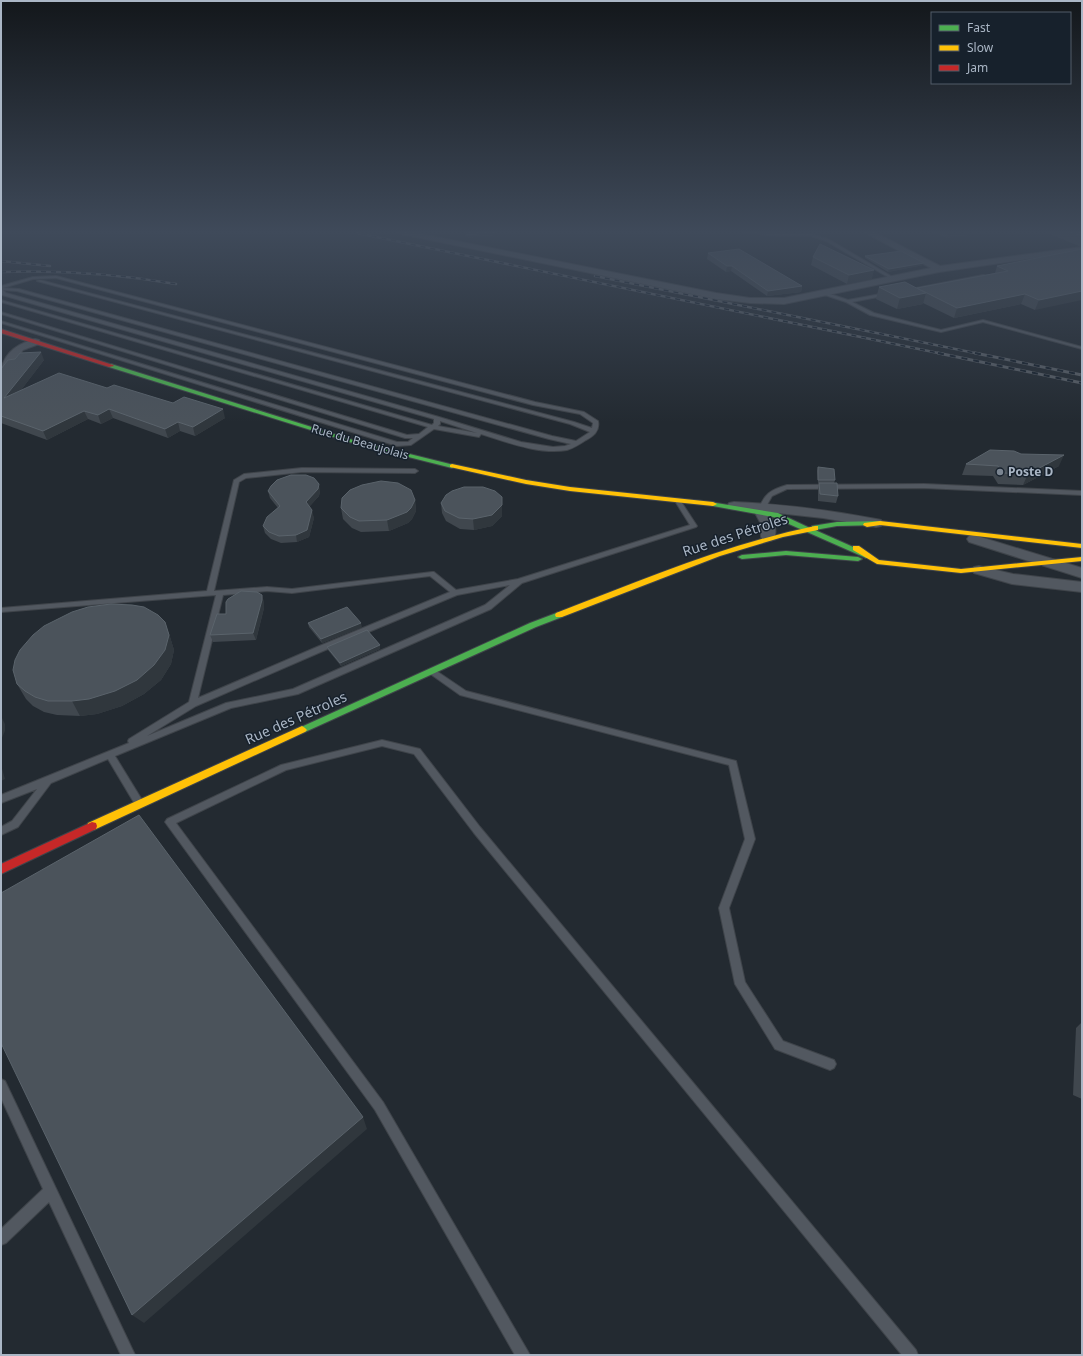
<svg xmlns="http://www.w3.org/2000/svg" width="1083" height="1356" viewBox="0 0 1083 1356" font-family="'Noto Sans',sans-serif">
	<rect width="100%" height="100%" fill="#232a31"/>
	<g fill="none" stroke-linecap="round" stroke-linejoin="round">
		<!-- lane casing -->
		<g stroke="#3f444a" stroke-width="2">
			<path id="lane" d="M 743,232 L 812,234 L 828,239 L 896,279 L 893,280 L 826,241 L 811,236 L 777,236 Z
				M 983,275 L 984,275 L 984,277 L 908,291 L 906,290 Z
				M 56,276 L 535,402 L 584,412 L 598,421 C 600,430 594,436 586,440 C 580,444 574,448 567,450 C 541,455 506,442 481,434 L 479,437 L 434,429 L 411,445 L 397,446 L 1,323 L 1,321 L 397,442 L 408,442 L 413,438 L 405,438 L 1,314 L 1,312 L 407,435 L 419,434 L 428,427 L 1,302 L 1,300 L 432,425 L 434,423 L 434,419 L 2,295 L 1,293 L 1,286 L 33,277 ZM 56,278 L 533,405 L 580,414 L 593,423 L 592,428 L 574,422 L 40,280 L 37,281 L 570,424 L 590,432 L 576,441 L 552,436 L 19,289 L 3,288 L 33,279 ZM 3,290 L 17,291 L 549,439 L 571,444 L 565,446 L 553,447 L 521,442 L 439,417 L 6,293 ZM 440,421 L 477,433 L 438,426 L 440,424 Z
				M 824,292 L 848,300 L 886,293 L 888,294 L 888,295 L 852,302 L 874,313 L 941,330 L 983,320 L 1082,347 L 1082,349 L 983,322 L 941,332 L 870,315 L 846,302 L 822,294 L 822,292 Z
				M 302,468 L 415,469 L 418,471 L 415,473 L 302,472 L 246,478 L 239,482 L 214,591 L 267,587 L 292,589 L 432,572 L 434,572 L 456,590 L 518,579 L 690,525 L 675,501 L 676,500 L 680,500 L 697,526 L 696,527 L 522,583 L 491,609 L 298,694 L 231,708 L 115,756 L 142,800 L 144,803 L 142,806 L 139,807 L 136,806 L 108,759 L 51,783 L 18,827 L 1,835 L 1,827 L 12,821 L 37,789 L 1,803 L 1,795 L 129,743 L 128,741 L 129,739 L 189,702 L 216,595 L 1,612 L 1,608 L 207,591 L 234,480 L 244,474 ZM 430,576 L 450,592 L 317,647 L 198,698 L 223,595 L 267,591 L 292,593 ZM 510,585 L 485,605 L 293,689 L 226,703 L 147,736 L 196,706 L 323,651 L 457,595 Z
				M 924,484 L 1082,491 L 1082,495 L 924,488 L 787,489 L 772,496 L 763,512 L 761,513 L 758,511 C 764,494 770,490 787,485 Z
				M 432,668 L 466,691 L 736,761 L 755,839 L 729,908 L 745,982 L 783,1041 L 834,1060 L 836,1064 L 834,1068 L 830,1070 L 775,1049 L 735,984 L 719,908 L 745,839 L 729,765 L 460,695 L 429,673 L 428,671 Z
				M 382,740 L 420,749 L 480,827 L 916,1350 L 918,1355 L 902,1355 L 474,833 L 414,754 L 382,746 L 286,770 L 176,823 L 383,1102 L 530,1355 L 515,1355 L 375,1110 L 165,822 L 167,819 L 281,765 Z
				M 1,1079 L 5,1081 L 135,1355 L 121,1355 L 49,1202 L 6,1243 L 1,1245 L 1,1229 L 43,1189 L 1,1098 Z"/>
		</g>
		<!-- street casing -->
		<g stroke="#3f444a" stroke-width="2">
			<path id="street" d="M 397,232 L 412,232 L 716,293 L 750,298 L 784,298 L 931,268 L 864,232 L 874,232 L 940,266 L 1082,247 L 1082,251 L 939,272 L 784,304 L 750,303 L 716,299 L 401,234 Z
				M 35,339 L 39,340 L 40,342 L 39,344 L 23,350 L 5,375 L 1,376 C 1,355 16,344 35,339 Z
				M 734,502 C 782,504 829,510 876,519 L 881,520 L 883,523 L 881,526 L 876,527 L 823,518 L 768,512 C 773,520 779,531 773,540 L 768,541 L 763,540 L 761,537 L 761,524 L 754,511 L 729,509 L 727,506 L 729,503 Z
				M 974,535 L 1082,568 L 1082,578 L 969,542 L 967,539 L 969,536 Z
				M 979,566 L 1013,574 L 1082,582 L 1082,592 L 1012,584 L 974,573 L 972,570 L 974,567 Z"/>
		</g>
		<!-- fast casing -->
		<g stroke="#3f444a" stroke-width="2">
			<path id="fast" d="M 111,364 L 353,440 L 454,465 L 455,466 L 452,468 L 349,442 L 109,367 L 108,366 Z
				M 710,502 L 778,513 L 812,529 L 812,526 L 837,522 L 880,521 L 884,523 L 880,525 L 837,526 L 815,530 L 869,554 L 870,556 L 869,558 L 866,558 L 773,517 L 713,506 L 709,504 Z
				M 786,551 L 858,557 L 862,559 L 858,561 L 786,555 L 742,559 L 738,557 L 742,555 Z
				M 559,612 L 563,615 L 562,617 L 536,627 L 305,732 L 299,732 L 297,730 L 299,728 L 530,623 Z"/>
		</g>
		<!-- slow casing -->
		<g stroke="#3f444a" stroke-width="2">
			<path id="slow" d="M 452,464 L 526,480 L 570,487 L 713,502 L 717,504 L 713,506 L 570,491 L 526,484 L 450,467 L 450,465 Z
				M 880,521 L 1082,544 L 1082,548 L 880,525 L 867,527 L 863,525 L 864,523 Z
				M 815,526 L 818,526 L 818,530 L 783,537 L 720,556 L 562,617 L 556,617 L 555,615 L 556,613 C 643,580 723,545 815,526 Z
				M 853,546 L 859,546 L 879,560 L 961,569 L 1082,557 L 1082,561 L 961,573 L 877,564 L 853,550 Z
				M 302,726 L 305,728 L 307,730 L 305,732 L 96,829 L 92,830 L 88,829 L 87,826 L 88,823 Z"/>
		</g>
		<!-- jam casing -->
		<g stroke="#3f444a" stroke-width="2">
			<path id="jam" d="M 1,329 L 113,365 L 114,366 L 109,367 L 1,333 Z
				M 92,822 L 96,823 L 97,826 L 96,829 L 1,874 L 1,864 Z"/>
		</g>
		<!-- lane -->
		<use href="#lane" fill="#525860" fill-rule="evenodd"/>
		<!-- street -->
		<use href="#street" fill="#525860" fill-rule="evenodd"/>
		<!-- fast -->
		<use href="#fast" fill="#4caf50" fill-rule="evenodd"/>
		<!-- slow -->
		<use href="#slow" fill="#ffc107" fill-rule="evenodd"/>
		<!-- jam -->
		<use href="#jam" fill="#c62828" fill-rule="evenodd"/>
		<!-- rail-far1 casing -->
		<g stroke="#565c63" stroke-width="2.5">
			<path id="rail-far1" d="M 352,232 L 943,354
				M 1,261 L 50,266
				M 1,272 C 60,270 118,274 176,284
				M 595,276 L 980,354"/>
		</g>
		<!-- rail casing -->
		<g stroke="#565c63" stroke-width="3">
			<path id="rail" d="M 938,353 L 1082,383
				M 975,353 L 1082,375"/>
		</g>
		<!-- rail-far1 -->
		<use href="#rail-far1" stroke="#17212c" stroke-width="1.5" stroke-dasharray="5" stroke-linecap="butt"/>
		<!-- rail -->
		<use href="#rail" stroke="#17212c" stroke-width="2" stroke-dasharray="6" stroke-linecap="butt"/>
	</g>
	<!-- wall -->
	<path fill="#40474e" d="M 463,232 L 495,232 L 495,235 L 467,238 Z
		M 933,232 L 990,232 L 947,238 Z
		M 1045,232 L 1082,232 L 1082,246 L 1079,246 Z
		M 1082,249 L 1035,310 L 1021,304 L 954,318 L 923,303 L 923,304 L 897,309 L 876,299 L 879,287 L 917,288 L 995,273 L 997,266 Z
		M 708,253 L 802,286 L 801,292 L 767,296 L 731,271 L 726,272 L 707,259 Z
		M 865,256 L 924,263 L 923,265 L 888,272 L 865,258 Z
		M 813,257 L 872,279 L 847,284 L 811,265 Z
		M 15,359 L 44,360 L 21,390 L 107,388 L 173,403 L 225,418 L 195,436 L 180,431 L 168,438 L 113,418 L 101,424 L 88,419 L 47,440 L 1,423 L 1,369 Z
		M 1021,454 L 1059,466 L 1023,485 L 998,484 L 993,476 L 962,475 L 966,464 Z
		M 818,467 L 835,480 L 834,483 L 838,496 L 836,503 L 818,501 L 818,490 L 819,483 L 818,483 L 817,471 Z
		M 268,491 L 320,491 L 319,496 L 309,507 L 314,518 L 309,537 L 297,542 L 281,543 L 271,539 L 265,533 L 263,526 L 278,508 L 270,498 Z
		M 415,500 L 416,511 L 412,519 L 408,523 L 389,531 L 361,532 L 352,528 L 343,519 L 341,508 Z
		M 441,503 L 502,516 L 492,526 L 474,530 L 460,529 L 446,521 L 442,513 Z
		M 264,602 L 264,608 L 256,640 L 213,642 L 210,635 L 226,614 Z
		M 165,622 L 170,637 L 174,650 L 171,664 L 161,680 L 144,694 L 122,706 L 97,714 L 80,716 L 57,715 L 44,712 L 33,706 L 26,699 L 17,684 Z
		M 308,623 L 362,627 L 322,643 L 309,627 Z
		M 327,647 L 380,649 L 341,666 L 328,650 Z
		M 1082,1022 L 1082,1099 L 1073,1095 L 1076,1028 Z"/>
	<!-- shaded-wall -->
	<path fill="#30373d" d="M 495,232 L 495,235 L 467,238 L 467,235 Z
		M 948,232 L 990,232 L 947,238 Z
		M 924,263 L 923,265 L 888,272 L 889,269 Z
		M 727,266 L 732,266 L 731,271 L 726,272 Z
		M 874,270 L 872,279 L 847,284 L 849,275 Z
		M 802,286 L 801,292 L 767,296 L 768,291 Z
		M 1082,291 L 1082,300 L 1035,310 L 1039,300 Z
		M 926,293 L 923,304 L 897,309 L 900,298 Z
		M 1025,294 L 1021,304 L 954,318 L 957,308 Z
		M 41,352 L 44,360 L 8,407 L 4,398 Z
		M 109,409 L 113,418 L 101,424 L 98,415 Z
		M 223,409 L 225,418 L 195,436 L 193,427 Z
		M 84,411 L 88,419 L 47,440 L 43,431 Z
		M 178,422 L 180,431 L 168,438 L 165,429 Z
		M 1064,455 L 1059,466 L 1023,485 L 1028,474 Z
		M 319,484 L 320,491 L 319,496 L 307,509 L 306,502 Z
		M 415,500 L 416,511 L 412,519 L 408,523 L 389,531 L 387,520 Z
		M 502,505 L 502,516 L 492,526 L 474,530 L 473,519 Z
		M 312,510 L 314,518 L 309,537 L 297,542 L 296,535 Z
		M 262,595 L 264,602 L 264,608 L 256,640 L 253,633 Z
		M 165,622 L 170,637 L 174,650 L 171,664 L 161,680 L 144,694 L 122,706 L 97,714 L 80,716 L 72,701 Z
		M 361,623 L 362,627 L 322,643 L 321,639 Z
		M 380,645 L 380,649 L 341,666 L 340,663 Z
		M 1,716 L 5,724 L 5,731 L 1,740 Z
		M 1,765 L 5,779 L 1,781 Z
		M 363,1117 L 367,1129 L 144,1323 L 132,1315 Z"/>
	<!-- building -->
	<path fill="#4b535b" stroke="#5a636b" d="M 465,232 L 495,232 L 467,235 Z
		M 1071,232 L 1082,232 L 1082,236 Z
		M 820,244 L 874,270 L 849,275 L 813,257 Z
		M 739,249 L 802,286 L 768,291 L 732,266 L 727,266 L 708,253 Z
		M 1082,249 L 1082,291 L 1039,300 L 1025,294 L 957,308 L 917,288 L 1008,271 L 997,266 Z
		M 901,251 L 924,263 L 889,269 L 865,256 Z
		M 905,282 L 926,293 L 900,298 L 879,287 Z
		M 41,352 L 4,398 L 59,373 L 107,388 L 114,385 L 173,403 L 184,397 L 223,409 L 193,427 L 178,422 L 165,429 L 109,409 L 98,415 L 84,411 L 43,431 L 1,416 L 1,369 L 8,360 L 15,359 L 20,353 Z
		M 990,450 L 1014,451 L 1021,454 L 1064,455 L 1028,474 L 1002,473 L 998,466 L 966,464 Z
		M 818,467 L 834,469 L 835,480 L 818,480 Z
		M 291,475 L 306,475 L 314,478 L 319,484 L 318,489 L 306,502 L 312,510 L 307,530 L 296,535 L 279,536 L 269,532 L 263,526 L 267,517 L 280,506 L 268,491 L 271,486 L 277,480 Z
		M 381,481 L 398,483 L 411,490 L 415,500 L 411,508 L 407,512 L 387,520 L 359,521 L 350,517 L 341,508 L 342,498 L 350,490 L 362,485 Z
		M 819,483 L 837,483 L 838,496 L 820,494 Z
		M 464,487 L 483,487 L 495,491 L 502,497 L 502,505 L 492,515 L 473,519 L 459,518 L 445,511 L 441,503 L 446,495 L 452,491 Z
		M 241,591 L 257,592 L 262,595 L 262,600 L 253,633 L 210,635 L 217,614 L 226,614 L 226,602 L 228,599 Z
		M 111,604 L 132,605 L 144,607 L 158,615 L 165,622 L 169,635 L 165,650 L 154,665 L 137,680 L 115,691 L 89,699 L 72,701 L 48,701 L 35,697 L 25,691 L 17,684 L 13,670 L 15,660 L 20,650 L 33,635 L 44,626 L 72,612 L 88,607 Z
		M 347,607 L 361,623 L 321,639 L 308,623 Z
		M 367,630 L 380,645 L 340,663 L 327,647 Z
		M 139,815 L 363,1117 L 132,1315 L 1,1043 L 1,893 Z"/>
	<!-- sky -->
	<linearGradient id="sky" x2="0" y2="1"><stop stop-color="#13171b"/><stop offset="0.55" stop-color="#3f4a5a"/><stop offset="1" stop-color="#3f4a5a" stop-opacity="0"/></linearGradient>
	<rect width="1083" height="422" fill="url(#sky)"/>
	<!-- markers -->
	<circle fill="#7b8591" stroke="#17212c" stroke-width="1.5" cx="1000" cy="472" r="4"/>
	<g text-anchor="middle" stroke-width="3" stroke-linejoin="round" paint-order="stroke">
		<!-- far-street labels -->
		<g font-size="12" fill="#aab6c5" stroke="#17212c">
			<text transform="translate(360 442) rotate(16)" y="4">Rue du Beaujolais</text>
		</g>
		<!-- far-poi labels -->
		<g font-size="12" font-weight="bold" fill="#aab6c5" stroke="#17212c" text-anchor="start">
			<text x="1008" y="476">Poste D</text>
		</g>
		<!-- street labels -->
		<g font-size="14" fill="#aab6c5" stroke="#17212c">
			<text transform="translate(735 535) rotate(-18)" y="5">Rue des Pétroles</text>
			<text transform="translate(296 718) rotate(-24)" y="5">Rue des Pétroles</text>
		</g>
	</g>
	<!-- border -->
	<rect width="1083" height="1356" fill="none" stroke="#aab6c5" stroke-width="4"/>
	<!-- legend -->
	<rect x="931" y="12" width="140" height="72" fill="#17212c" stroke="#525d69"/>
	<rect x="939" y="25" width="20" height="6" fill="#4caf50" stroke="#525d69"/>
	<text x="967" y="32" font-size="12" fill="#aab6c5">Fast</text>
	<rect x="939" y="45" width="20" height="6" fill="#ffc107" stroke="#525d69"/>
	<text x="967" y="52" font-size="12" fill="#aab6c5">Slow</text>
	<rect x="939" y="65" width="20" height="6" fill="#c62828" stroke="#525d69"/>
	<text x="967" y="72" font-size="12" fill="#aab6c5">Jam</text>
</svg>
